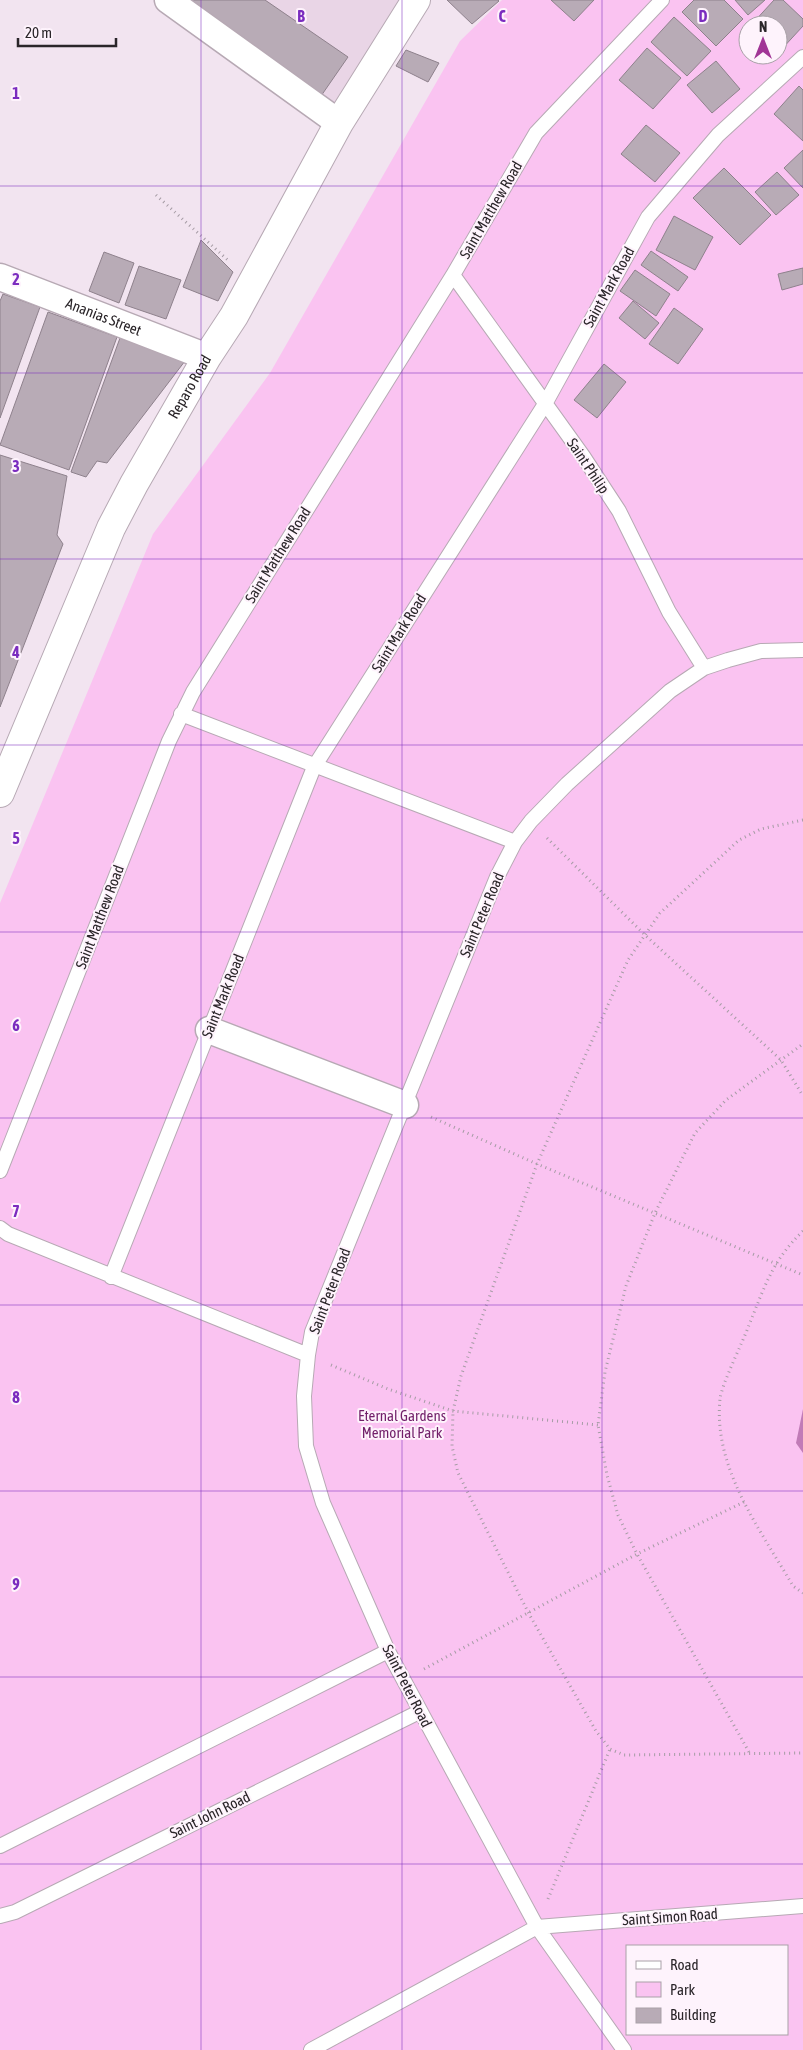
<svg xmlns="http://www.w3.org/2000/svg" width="803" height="2050" viewBox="0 0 803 2050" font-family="'Asap Condensed',sans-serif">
	<rect width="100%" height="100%" fill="#f2e4f0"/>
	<!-- built -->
	<path fill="#e9d5e6" d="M 178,0 L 411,0 L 336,110 Z"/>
	<!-- green -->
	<path fill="#fac3f1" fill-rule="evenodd" d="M 502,0 L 803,0 L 803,2050 L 0,2050 L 0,903 L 153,534 L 270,373 L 460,41 ZM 748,25 L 778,25 L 778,55 L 748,55 ZM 627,1946 L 787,1946 L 787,2034 L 627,2034 Z"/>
	<!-- water -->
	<path fill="#c17bb7" d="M 803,1409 L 803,1453 L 796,1443 Z"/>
	<!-- building -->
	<path fill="#b8abb6" stroke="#8e818c" d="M 181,0 L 265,0 L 348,57 L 321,96 Z
		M 447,0 L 498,0 L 499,1 L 472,24 Z
		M 551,0 L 594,0 L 574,21 Z
		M 694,0 L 724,0 L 743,19 L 716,46 L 682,12 Z
		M 735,0 L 765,0 L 748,15 Z
		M 774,0 L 783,0 L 803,19 L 803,26 L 780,51 L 778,49 L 778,25 L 752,24 Z
		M 674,17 L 711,51 L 687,76 L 651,42 Z
		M 647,48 L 681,78 L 653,109 L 619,80 Z
		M 406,50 L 439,63 L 428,82 L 396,66 Z
		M 716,61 L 740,89 L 712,113 L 687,85 Z
		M 799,86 L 803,90 L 803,141 L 774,114 Z
		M 646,125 L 680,153 L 655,182 L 621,154 Z
		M 803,150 L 803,188 L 784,168 Z
		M 724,168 L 771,215 L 740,245 L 693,198 Z
		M 777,172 L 799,195 L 776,215 L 755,192 Z
		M 674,216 L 713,237 L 695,270 L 656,250 Z
		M 201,240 L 233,272 L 218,301 L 183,287 Z
		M 651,251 L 688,277 L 678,291 L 641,265 Z
		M 104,252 L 134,263 L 119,303 L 89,291 Z
		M 139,266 L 181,280 L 166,319 L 125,305 Z
		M 803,268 L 803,284 L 782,290 L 778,274 Z
		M 635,270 L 670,294 L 656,316 L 620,291 Z
		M 3,294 L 40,307 L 0,418 L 0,301 Z
		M 633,301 L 659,323 L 645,339 L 619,318 Z
		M 674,308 L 703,329 L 678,364 L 649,344 Z
		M 48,312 L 117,337 L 69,470 L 0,445 Z
		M 120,338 L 185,361 L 107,463 L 97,461 L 86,477 L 71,472 Z
		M 604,364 L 626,382 L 597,418 L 574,400 Z
		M 0,455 L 67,476 L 57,535 L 63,544 L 0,707 Z"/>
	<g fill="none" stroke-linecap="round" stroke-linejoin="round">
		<!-- lane casing -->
		<g stroke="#b7a9b4" stroke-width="16">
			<path id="lane" d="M 453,275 L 583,456 L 619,511 L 669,612 L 704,668
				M 181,714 L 515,842
				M 0,1171 L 169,741 L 193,692 L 453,275 L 536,133 L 662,0
				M 0,1228 L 8,1234 L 308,1355
				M 111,1277 L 314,767 L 545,404 L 648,217 L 718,135 L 803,57
				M 0,1846 L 388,1651
				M 0,1916 L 15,1912 L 419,1712
				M 311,2050 L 537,1927 L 803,1906
				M 624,2050 L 537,1927 L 388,1651 L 323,1503 L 306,1446 L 304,1396 L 308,1355 L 312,1332 L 497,877 L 515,842 L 531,821 L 567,784 L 670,691 L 704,668 L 728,660 L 761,651 L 803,650"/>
		</g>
		<!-- street casing -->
		<g stroke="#b7a9b4" stroke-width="29">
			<g id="street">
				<path d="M 168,0 L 339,123"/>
				<path id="s1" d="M 0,277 L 207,357"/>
				<path d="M 209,1030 L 405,1105"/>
			</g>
		</g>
		<!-- secondary casing -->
		<g stroke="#b7a9b4" stroke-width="30">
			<g id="secondary">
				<path id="s2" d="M 0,793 L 111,528 L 134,484 L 207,357 L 234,316 L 339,123 L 416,0"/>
			</g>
		</g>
		<!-- path -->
		<path stroke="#a69ca5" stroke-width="3" stroke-dasharray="1 4" stroke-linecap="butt" d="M 156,195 L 230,262
			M 803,820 L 761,829 L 739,840 L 660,913 L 628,960 L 537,1164 L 461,1376 L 453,1411 L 452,1446 L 458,1473 L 529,1614 L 596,1731 L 610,1749 L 624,1755 L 803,1753
			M 547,838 L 645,935 L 781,1060 L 803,1096
			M 431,1117 L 537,1164 L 803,1275
			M 803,1231 C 772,1261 765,1286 749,1325 C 743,1342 722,1383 720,1399 C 713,1468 760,1529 793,1586 L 803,1593
			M 331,1365 L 388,1389 L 453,1411 L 598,1425
			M 424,1669 L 637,1554 L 744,1502
			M 749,1752 L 637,1554 L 618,1515 L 607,1475 L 598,1425 L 605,1372 L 626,1286 L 655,1213 L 695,1133 L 726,1100 L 803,1044
			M 548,1899 L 610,1749"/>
		<!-- lane -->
		<use href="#lane" stroke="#fff" stroke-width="14"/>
		<!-- street -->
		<use href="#street" stroke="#fff" stroke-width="26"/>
		<!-- secondary -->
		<use href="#secondary" stroke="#fff" stroke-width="28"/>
	</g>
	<!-- grid -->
	<path fill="none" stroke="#7b2cbf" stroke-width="1" stroke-opacity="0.55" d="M 201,0 L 201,2050M 402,0 L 402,2050M 602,0 L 602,2050M 0,186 L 803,186M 0,373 L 803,373M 0,559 L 803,559M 0,745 L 803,745M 0,932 L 803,932M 0,1118 L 803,1118M 0,1305 L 803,1305M 0,1491 L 803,1491M 0,1677 L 803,1677M 0,1864 L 803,1864"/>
	<g text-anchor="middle" stroke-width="4" stroke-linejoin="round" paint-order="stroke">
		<!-- street labels -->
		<g font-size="15" fill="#2a2529" stroke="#fef3fc">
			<text transform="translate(491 210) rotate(-60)" y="5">Saint Matthew Road</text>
			<text transform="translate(609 287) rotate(-61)" y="5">Saint Mark Road</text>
			<text dy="5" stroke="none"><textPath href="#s1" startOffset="111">Ananias Street</textPath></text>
			<text dy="5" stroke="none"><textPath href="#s2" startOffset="449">Reparo Road</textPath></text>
			<text transform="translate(588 466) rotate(56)" y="5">Saint Philip</text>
			<text transform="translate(278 555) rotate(-58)" y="5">Saint Matthew Road</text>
			<text transform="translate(399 633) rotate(-58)" y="5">Saint Mark Road</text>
			<text transform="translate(482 915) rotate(-67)" y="5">Saint Peter Road</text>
			<text transform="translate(100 917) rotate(-69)" y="5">Saint Matthew Road</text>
			<text transform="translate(223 996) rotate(-68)" y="5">Saint Mark Road</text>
			<text transform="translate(330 1291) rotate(-69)" y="5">Saint Peter Road</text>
			<text transform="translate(407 1686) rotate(63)" y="5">Saint Peter Road</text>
			<text transform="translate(210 1815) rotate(-26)" y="5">Saint John Road</text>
			<text transform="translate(670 1917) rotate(-4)" y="5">Saint Simon Road</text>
		</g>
		<!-- park labels -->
		<g font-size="15" fill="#721f6a" stroke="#fef3fc">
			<text x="402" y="1421">Eternal Gardens<tspan x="402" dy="17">Memorial Park</tspan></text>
		</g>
	</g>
	<g font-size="16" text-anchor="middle" font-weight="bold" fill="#7b2cbf" stroke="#fef3fc" stroke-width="4" stroke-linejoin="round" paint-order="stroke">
		<text x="301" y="22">B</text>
		<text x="502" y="22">C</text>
		<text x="703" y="22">D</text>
		<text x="16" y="99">1</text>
		<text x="16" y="285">2</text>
		<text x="16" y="472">3</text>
		<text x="16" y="658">4</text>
		<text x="16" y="844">5</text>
		<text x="16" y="1031">6</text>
		<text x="16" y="1217">7</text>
		<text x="16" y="1403">8</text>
		<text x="16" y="1590">9</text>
	</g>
	<!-- legend -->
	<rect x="626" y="1945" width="162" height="90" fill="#fef3fc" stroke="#a9a1a8"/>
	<rect x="636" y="1961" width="25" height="8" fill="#ffffff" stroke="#a9a1a8"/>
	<text x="670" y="1970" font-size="15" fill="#2a2529">Road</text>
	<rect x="636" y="1982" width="25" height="15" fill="#fac3f1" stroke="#a9a1a8"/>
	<text x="670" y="1995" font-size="15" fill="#2a2529">Park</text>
	<rect x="636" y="2008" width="25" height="15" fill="#b8abb6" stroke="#a9a1a8"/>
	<text x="670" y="2020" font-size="15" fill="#2a2529">Building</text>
	<!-- north arrow -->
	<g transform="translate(763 40)"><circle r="24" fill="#fef3fc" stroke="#a9a1a8"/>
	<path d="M0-4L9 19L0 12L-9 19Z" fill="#a13596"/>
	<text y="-8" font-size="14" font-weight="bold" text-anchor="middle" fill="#2a2529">N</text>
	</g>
	<!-- scale -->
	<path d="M18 38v8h98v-8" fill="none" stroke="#2a2529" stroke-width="2.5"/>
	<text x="25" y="38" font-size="15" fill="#2a2529" stroke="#fef3fc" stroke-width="4" paint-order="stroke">20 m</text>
</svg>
